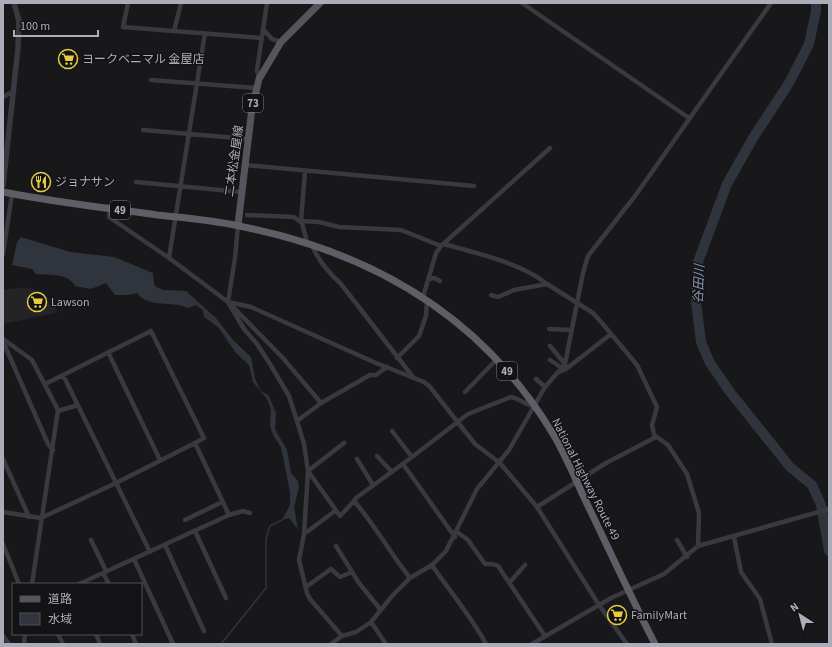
<svg xmlns="http://www.w3.org/2000/svg" width="832" height="647" viewBox="0 0 832 647" font-family="'Source Sans 3','Noto Sans JP',sans-serif">
	<rect width="100%" height="100%" fill="#18181a"/>
	<!-- built -->
	<path fill="#242427" d="M 25,287 L 42,292 L 46,296 L 48,303 L 53,304 L 57,310 L 56,313 L 3,324 L 3,290 Z"/>
	<!-- water -->
	<path fill="#2f343d" d="M 21,237 L 70,252 L 114,257 L 153,273 L 154,284 L 156,287 L 164,290 L 186,291 L 216,318 L 233,340 L 251,357 L 255,379 L 261,391 L 268,395 L 271,401 L 276,413 L 275,429 L 287,450 L 291,473 L 298,481 L 299,487 L 294,507 L 298,529 L 289,518 L 282,520 L 290,505 L 290,492 L 281,447 L 273,435 L 270,425 L 271,409 L 267,399 L 253,382 L 249,365 L 236,353 L 218,327 L 204,317 L 203,310 L 196,305 L 188,308 C 171,300 150,309 137,293 L 128,295 L 115,295 L 106,283 L 91,289 L 75,286 C 67,272 50,276 36,274 L 32,269 L 12,265 L 17,242 Z"/>
	<g fill="none" stroke-linecap="round" stroke-linejoin="round">
		<!-- stream -->
		<path stroke="#2f343d" stroke-width="1.5" d="M 221,644 L 266,588 L 266,539 L 270,526 L 282,520"/>
		<!-- river -->
		<path stroke="#2f343d" stroke-width="10" d="M 816,3 L 816,11 L 809,44 L 789,83 L 753,138 L 727,184 L 698,262 L 696,302 L 701,342 L 710,363 L 730,392 L 790,467 L 812,485 L 821,505 L 829,551"/>
		<!-- minor -->
		<path stroke="#39393f" stroke-width="4.5" d="M 128,3 L 123,27 L 261,38
			M 522,3 L 689,118
			M 263,29 L 272,39 L 281,42
			M 174,31 L 181,3
			M 259,79 L 257,70 L 267,3
			M 151,80 L 256,88
			M 3,97 L 14,91
			M 143,130 L 248,139
			M 245,165 L 474,186
			M 305,171 L 301,221 L 319,222 L 339,227 L 401,230 L 441,246
			M 136,182 L 241,192
			M 110,209 L 109,217 L 169,258 L 228,302 L 251,307 L 376,363 L 424,382 L 430,387 L 475,444 L 500,463 L 537,507 L 599,605 L 627,644
			M 247,215 L 294,217 L 302,223 L 307,242
			M 238,225 L 235,258 L 228,302 L 244,329 L 257,344 L 270,364 L 289,396 L 297,421
			M 444,244 C 476,253 521,263 547,284
			M 312,245 C 318,261 329,273 341,284 L 413,377
			M 3,254 L 12,194
			M 169,258 L 205,33
			M 429,279 L 434,278 L 440,281
			M 491,295 L 498,297 L 514,290 L 547,284 L 593,313 L 602,323 L 637,365 L 657,407 L 652,425 L 654,435 L 668,445 L 687,474 L 699,513 L 698,546
			M 423,297 L 436,253 L 441,246 L 550,148
			M 233,307 L 282,357 L 321,403
			M 549,329 L 572,330
			M 3,339 L 32,360 L 58,410 L 32,584
			M 3,339 L 5,346 L 48,444 L 53,450
			M 550,346 L 565,364
			M 108,352 L 160,460
			M 397,358 L 419,336 L 426,316 L 427,300
			M 550,360 L 562,368
			M 559,372 L 566,369 L 611,334
			M 63,375 L 150,552
			M 536,379 L 545,387
			M 45,384 L 151,331 L 204,438 L 195,443
			M 465,392 L 497,359
			M 58,411 L 78,405
			M 392,431 L 412,457
			M 344,443 L 308,471 L 340,516 L 354,501
			M 377,456 L 392,472
			M 3,459 L 29,517
			M 357,459 L 373,485
			M 403,464 L 455,537
			M 537,507 L 606,463 L 656,437
			M 3,512 L 41,518 L 116,483 L 195,443 L 229,515 L 79,584
			M 229,515 L 243,511 L 250,513
			M 185,520 L 222,502
			M 195,531 L 226,598
			M 457,532 L 468,540 L 485,564 L 493,564 L 498,566 L 545,636
			M 304,534 L 335,511
			M 734,537 L 741,572 L 760,599 L 772,644
			M 91,540 L 106,571
			M 677,540 L 687,557
			M 3,544 L 19,584
			M 165,545 L 204,631
			M 336,546 L 359,583 L 380,609
			M 134,559 L 173,644
			M 432,565 C 450,592 471,616 486,644
			M 103,573 L 109,584
			M 410,578 C 390,553 375,525 354,501 L 356,498 L 412,457 L 468,414 L 511,397 C 519,398 525,405 534,406
			M 510,582 L 525,565
			M 306,587 L 331,569 L 340,577 L 352,572
			M 371,622 L 386,644
			M 58,634 L 63,644
			M 96,634 L 100,644
			M 132,634 L 136,644
			M 3,636 L 9,644
			M 342,636 L 310,599 L 307,593 L 299,560 L 304,534 L 308,471 L 304,444 L 297,421 L 321,403 L 370,375 L 376,375 L 387,367
			M 24,644 L 25,634
			M 331,644 L 342,636 L 356,632 L 371,622 L 392,596 L 410,578 L 432,565 L 446,551 L 477,489 L 509,450 L 545,387 L 565,364 L 583,273 L 588,256 L 635,196 L 771,3
			M 532,644 L 611,598 L 664,574 L 698,546 L 829,509"/>
		<!-- tertiary -->
		<path stroke="#39393f" stroke-width="5.5" d="M 3,186 L 18,48 L 19,21 L 14,3"/>
		<!-- primary -->
		<path stroke="#55565d" stroke-width="7" d="M 238,225 L 252,108 L 259,79 L 281,42 L 320,3"/>
		<!-- trunk -->
		<path stroke="#5d5e66" stroke-width="7" d="M 3,192 C 54,202 106,208 157,215 C 184,218 212,220 239,226 C 372,252 482,316 553,434 C 568,459 578,486 591,512 C 612,556 633,601 655,644"/>
	</g>
	<!-- icons -->
	<defs>
		<g id="supermarket-ring" transform="scale(1)"><circle r="9.5" fill="#131315" stroke="#e7cb43" stroke-width="1.5"/><path d="M-6-5.5h2.5l.6 2H6L4.5 2H-2.5L-4.4-4H-6ZM-1.5 3.2a1.3 1.3 0 1 0 .1 0ZM3 3.2a1.3 1.3 0 1 0 .1 0Z" fill="#e7cb43"/></g>
		<g id="restaurant-ring" transform="scale(1)"><circle r="9.5" fill="#131315" stroke="#e7cb43" stroke-width="1.5"/><path d="M-5-6h1v4h1v-4h1v4h1v-4h1v5L-1.5 .5V6h-2V.5L-5-1ZM5-6V6H3V1.5H1.5Q1.5-4 5-6Z" fill="#e7cb43"/></g>
	</defs>
	<g fill-rule="evenodd">
		<use href="#supermarket-ring" x="68" y="59"/>
		<use href="#restaurant-ring" x="41" y="182"/>
		<use href="#supermarket-ring" x="37" y="302"/>
		<use href="#supermarket-ring" x="617" y="615"/>
	</g>
	<g text-anchor="middle" stroke-width="3" stroke-linejoin="round" paint-order="stroke">
		<!-- shield labels -->
		<g fill="#131315" stroke="#7d7f88" stroke-width="1">
			<rect x="243" y="94" width="20" height="18" rx="3"/>
			<rect x="110" y="201" width="20" height="18" rx="3"/>
			<rect x="497" y="362" width="20" height="18" rx="3"/>
		</g>
		<g font-size="11" font-weight="bold" fill="#abadb9">
			<text x="253" y="107">73</text>
			<text x="120" y="214">49</text>
			<text x="507" y="375">49</text>
		</g>
		<!-- poi labels -->
		<g font-size="12" fill="#abadb9" stroke="#131315" text-anchor="start">
			<text x="82" y="63">ヨークベニマル 金屋店</text>
			<text x="55" y="186">ジョナサン</text>
			<text x="51" y="306">Lawson</text>
			<text x="631" y="619">FamilyMart</text>
		</g>
		<!-- street labels -->
		<g font-size="12" fill="#abadb9" stroke="#131315">
			<text transform="translate(234 161) rotate(-82)" y="4">二本松金屋線</text>
			<text transform="translate(586 479) rotate(63)" y="4">National Highway Route 49</text>
		</g>
		<!-- water labels -->
		<g font-size="13" font-style="italic" fill="#8495b1" stroke="#131315">
			<text transform="translate(698 284) rotate(-87)" y="5">谷田川</text>
		</g>
	</g>
	<!-- border -->
	<rect width="832" height="647" fill="none" stroke="#abadb9" stroke-width="8"/>
	<!-- legend -->
	<rect x="12" y="583" width="130" height="52" fill="#131315" stroke="#505157"/>
	<rect x="20" y="596" width="20" height="6" fill="#55565d" stroke="#505157"/>
	<text x="48" y="603" font-size="12" fill="#abadb9">道路</text>
	<rect x="20" y="613" width="20" height="12" fill="#2f343d" stroke="#505157"/>
	<text x="48" y="623" font-size="12" fill="#abadb9">水域</text>
	<!-- north arrow -->
	<g transform="translate(800 615) rotate(324)" stroke="#131315" stroke-width="3" paint-order="stroke">
	<path d="M0-3L7 15L0 10L-7 15Z" fill="#abadb9"/>
	<text y="-6" font-size="11" font-weight="bold" text-anchor="middle" fill="#abadb9">N</text>
	</g>
	<!-- scale -->
	<path d="M14 30v6h84v-6" fill="none" stroke="#abadb9" stroke-width="2"/>
	<text x="20" y="30" font-size="12" fill="#abadb9" stroke="#131315" stroke-width="3" paint-order="stroke">100 m</text>
</svg>
